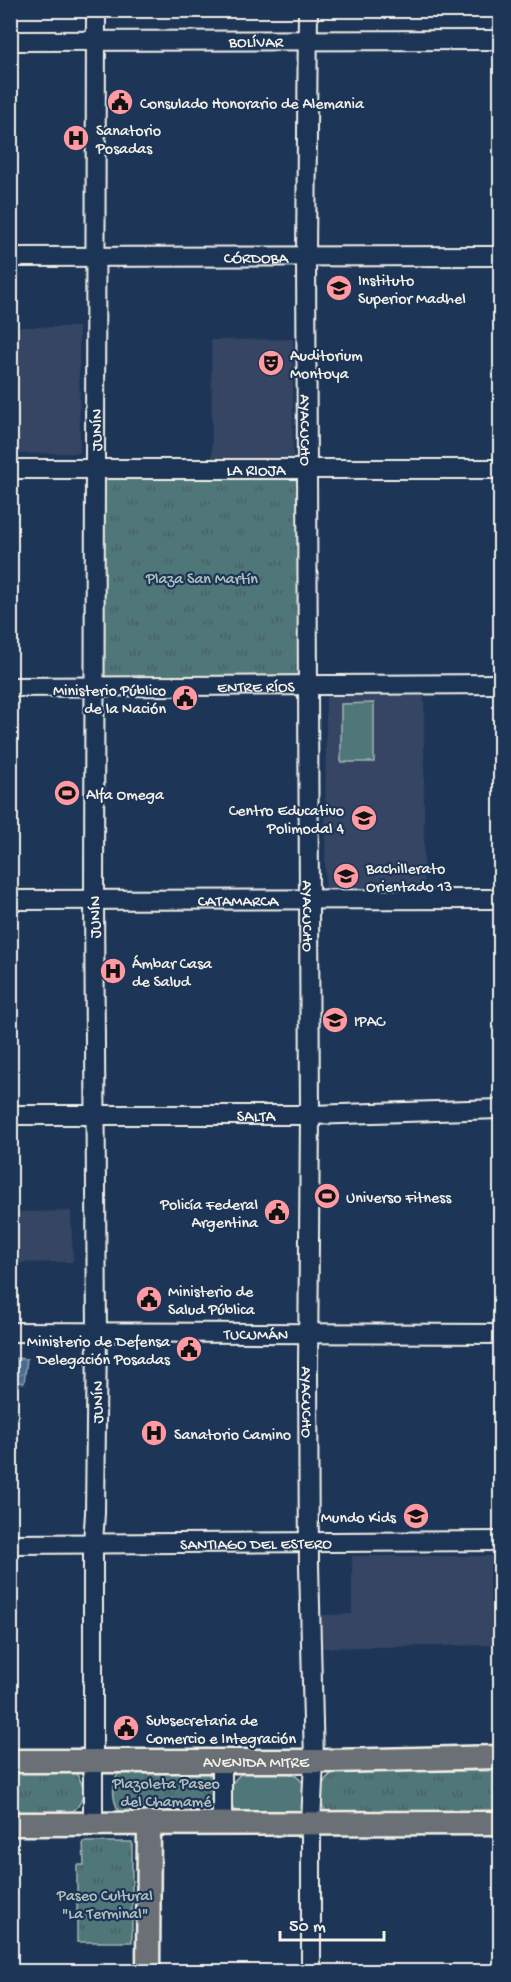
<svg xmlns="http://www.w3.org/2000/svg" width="511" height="1982" viewBox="0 0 511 1982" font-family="'Gochi Hand',sans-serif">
	<defs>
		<pattern id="park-tufts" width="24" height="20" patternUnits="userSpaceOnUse" patternTransform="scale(1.5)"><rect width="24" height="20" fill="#507679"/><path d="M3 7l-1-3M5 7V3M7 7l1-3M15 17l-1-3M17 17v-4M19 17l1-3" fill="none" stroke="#4c5f60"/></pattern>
		<pattern id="water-waves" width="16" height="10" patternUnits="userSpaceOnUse" patternTransform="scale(1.5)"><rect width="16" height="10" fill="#466d8e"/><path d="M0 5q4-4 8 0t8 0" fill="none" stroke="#61829e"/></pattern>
	</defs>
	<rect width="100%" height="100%" fill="#1d3557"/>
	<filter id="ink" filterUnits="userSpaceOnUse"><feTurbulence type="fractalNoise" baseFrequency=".0167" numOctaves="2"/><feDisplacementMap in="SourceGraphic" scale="12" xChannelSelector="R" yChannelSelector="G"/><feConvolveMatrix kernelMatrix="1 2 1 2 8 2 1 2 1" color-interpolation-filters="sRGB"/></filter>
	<g filter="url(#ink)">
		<!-- built -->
		<path fill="#344464" d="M 11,327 L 79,327 L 80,453 L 11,454 Z
			M 293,339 L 293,462 L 212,462 L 211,340 Z
			M 326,696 L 424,696 L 424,890 L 325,890 Z
			M 71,1211 L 73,1262 L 11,1263 L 11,1212 Z
			M 352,1556 L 500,1556 L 500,1645 L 322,1648 L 321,1615 L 352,1614 Z"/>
		<!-- grass -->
		<path fill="#507679" stroke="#a2b4b0" stroke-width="1.5" d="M 374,703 L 374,762 L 341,762 L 341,704 Z
			M 244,1772 C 263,1772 298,1765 305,1788 C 308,1797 304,1808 298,1815 L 239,1816 C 225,1802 227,1782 244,1772 Z"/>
		<!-- park -->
		<path fill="url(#park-tufts)" stroke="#a2b4b0" stroke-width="1.5" d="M 99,472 L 305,472 L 304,683 L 98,682 Z
			M 10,1768 L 75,1772 C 88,1788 85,1804 68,1815 L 11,1815 Z
			M 202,1769 L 215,1779 C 216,1795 220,1806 204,1815 L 126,1813 L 119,1811 C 112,1800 111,1782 120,1771 Z
			M 335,1771 L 500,1771 L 500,1818 L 329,1815 C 315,1801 318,1782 335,1771 Z
			M 83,1842 L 132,1842 L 132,1942 L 77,1942 L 77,1865 L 84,1865 Z"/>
		<!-- water -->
		<path fill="url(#water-waves)" stroke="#8ca2b2" stroke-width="1.5" d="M 15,1358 L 27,1359 L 24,1383 L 12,1381 Z"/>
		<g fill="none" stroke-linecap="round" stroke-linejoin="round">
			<!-- minor casing -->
			<g stroke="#f4f1e8" stroke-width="22">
				<g id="minor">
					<path id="s1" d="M 308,10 L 306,256 L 310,1115 L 308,1367 L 309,1565 L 314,1761 L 311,1822 L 311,1972"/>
					<path id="s2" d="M 10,41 L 500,40"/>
					<path id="s3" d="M 10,257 L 500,256"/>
					<path id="s4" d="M 10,469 L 500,469"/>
					<path id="s5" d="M 10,687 L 500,684"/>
					<path id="s6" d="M 10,900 L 500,899"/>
					<path id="s7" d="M 10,1115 L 310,1115 L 500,1109"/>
					<path id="s8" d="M 10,1332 L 500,1334"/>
					<path id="s9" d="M 10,1544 L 500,1541"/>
					<path d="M 222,1823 L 222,1761"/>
					<path id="s10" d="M 93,1824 L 93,1543 L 95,1513 L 97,1332 L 94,900 L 96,10"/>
				</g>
			</g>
			<!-- major casing -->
			<g stroke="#f4f1e8" stroke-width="27">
				<g id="major">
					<path id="s11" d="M 10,1761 L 333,1761 L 500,1757"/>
					<path d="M 10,1824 L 500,1823"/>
					<path d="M 148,1972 L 149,1823"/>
				</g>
			</g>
			<!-- minor -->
			<use href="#minor" stroke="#1d3557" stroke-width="18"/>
			<!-- major -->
			<use href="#major" stroke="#6b7074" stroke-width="22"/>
		</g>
	</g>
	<!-- icons -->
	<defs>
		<g id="civic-disc" transform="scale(1.35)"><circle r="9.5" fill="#ff9aa2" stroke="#1d3557"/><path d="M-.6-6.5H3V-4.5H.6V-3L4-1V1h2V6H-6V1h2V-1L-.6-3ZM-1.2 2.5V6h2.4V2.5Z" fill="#111"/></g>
		<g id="hospital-disc" transform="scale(1.35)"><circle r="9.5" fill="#ff9aa2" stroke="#1d3557"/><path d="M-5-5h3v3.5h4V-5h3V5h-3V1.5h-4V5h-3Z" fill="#111"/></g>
		<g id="university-disc" transform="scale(1.35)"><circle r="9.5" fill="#ff9aa2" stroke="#1d3557"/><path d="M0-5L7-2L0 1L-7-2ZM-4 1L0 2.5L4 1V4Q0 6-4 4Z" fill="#111"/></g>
		<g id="theatre-disc" transform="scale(1.35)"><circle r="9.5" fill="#ff9aa2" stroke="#1d3557"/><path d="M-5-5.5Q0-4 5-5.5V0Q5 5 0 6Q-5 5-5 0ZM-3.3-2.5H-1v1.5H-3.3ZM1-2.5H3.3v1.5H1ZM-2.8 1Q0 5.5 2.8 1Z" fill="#111"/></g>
		<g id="stadium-disc" transform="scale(1.35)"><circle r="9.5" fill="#ff9aa2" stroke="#1d3557"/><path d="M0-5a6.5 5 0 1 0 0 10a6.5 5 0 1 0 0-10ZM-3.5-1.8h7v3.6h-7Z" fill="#111"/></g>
		<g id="school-disc" transform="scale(1.35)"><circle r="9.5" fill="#ff9aa2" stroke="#1d3557"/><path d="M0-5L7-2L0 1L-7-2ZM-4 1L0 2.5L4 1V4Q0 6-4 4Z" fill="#111"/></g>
	</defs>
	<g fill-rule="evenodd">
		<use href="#civic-disc" x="120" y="102"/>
		<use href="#hospital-disc" x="76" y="138"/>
		<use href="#university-disc" x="339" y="288"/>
		<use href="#theatre-disc" x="271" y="363"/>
		<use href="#civic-disc" x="185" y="698"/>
		<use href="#stadium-disc" x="67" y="793"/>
		<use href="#school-disc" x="364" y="818"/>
		<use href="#school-disc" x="346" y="876"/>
		<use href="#hospital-disc" x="113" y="971"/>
		<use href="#university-disc" x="335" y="1020"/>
		<use href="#stadium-disc" x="327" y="1196"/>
		<use href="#civic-disc" x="277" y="1212"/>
		<use href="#civic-disc" x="149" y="1299"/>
		<use href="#civic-disc" x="189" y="1349"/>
		<use href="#hospital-disc" x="154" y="1433"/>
		<use href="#school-disc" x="416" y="1516"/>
		<use href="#civic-disc" x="126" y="1728"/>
	</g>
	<g text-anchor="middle" stroke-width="4.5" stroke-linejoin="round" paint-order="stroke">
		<!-- street labels -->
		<g font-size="16" fill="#f4f1e8" stroke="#1d3557">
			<text dy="6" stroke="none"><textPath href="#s2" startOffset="246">BOLÍVAR</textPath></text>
			<text dy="6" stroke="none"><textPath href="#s3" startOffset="246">CÓRDOBA</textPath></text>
			<text dy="6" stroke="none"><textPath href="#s10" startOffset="1394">JUNÍN</textPath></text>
			<text dy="6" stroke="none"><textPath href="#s1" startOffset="420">AYACUCHO</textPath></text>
			<text dy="6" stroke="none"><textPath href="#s4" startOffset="246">LA RIOJA</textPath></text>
			<text dy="6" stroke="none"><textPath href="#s5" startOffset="246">ENTRE RÍOS</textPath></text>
			<text dy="6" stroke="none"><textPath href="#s6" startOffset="228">CATAMARCA</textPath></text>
			<text transform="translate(94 917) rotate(-90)" y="6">JUNÍN</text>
			<text dy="6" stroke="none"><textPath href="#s1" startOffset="906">AYACUCHO</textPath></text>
			<text dy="6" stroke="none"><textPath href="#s7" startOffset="246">SALTA</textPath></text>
			<text dy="6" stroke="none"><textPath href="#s8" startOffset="246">TUCUMÁN</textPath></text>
			<text dy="6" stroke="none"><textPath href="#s10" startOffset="422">JUNÍN</textPath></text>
			<text dy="6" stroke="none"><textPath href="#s1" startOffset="1392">AYACUCHO</textPath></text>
			<text dy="6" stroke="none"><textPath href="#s9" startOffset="246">SANTIAGO DEL ESTERO</textPath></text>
			<text dy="6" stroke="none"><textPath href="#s11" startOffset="246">AVENIDA MITRE</textPath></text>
		</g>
		<!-- poi labels -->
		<g font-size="16" fill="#f4f1e8" stroke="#1d3557" text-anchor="start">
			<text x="140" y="108">Consulado Honorario de Alemania</text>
			<text x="96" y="135">Sanatorio<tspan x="96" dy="18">Posadas</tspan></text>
			<text x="358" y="285">Instituto<tspan x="358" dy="18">Superior Madhel</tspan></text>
			<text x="290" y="360">Auditorium<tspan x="290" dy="18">Montoya</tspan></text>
			<text x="166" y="695" text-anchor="end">Ministerio Público<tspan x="166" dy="18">de la Nación</tspan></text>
			<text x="86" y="799">Alfa Omega</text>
			<text x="344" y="815" text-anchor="end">Centro Educativo<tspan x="344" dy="18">Polimodal 4</tspan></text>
			<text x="366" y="873">Bachillerato<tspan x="366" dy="18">Orientado 13</tspan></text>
			<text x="132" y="968">Ámbar Casa<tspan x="132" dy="18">de Salud</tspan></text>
			<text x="354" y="1026">IPAC</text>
			<text x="346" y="1202">Universo Fitness</text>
			<text x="258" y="1209" text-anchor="end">Policía Federal<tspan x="258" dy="18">Argentina</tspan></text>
			<text x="168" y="1296">Ministerio de<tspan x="168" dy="18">Salud Pública</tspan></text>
			<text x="170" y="1346" text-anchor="end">Ministerio de Defensa<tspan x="170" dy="18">Delegación Posadas</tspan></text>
			<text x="174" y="1439">Sanatorio Camino</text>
			<text x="396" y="1522" text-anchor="end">Mundo Kids</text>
			<text x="146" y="1725">Subsecretaria de<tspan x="146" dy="18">Comercio e Integración</tspan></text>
		</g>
		<!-- park labels -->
		<g font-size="16" fill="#b2c0bc" stroke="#1d3557">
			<text x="202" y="583">Plaza San Martín</text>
			<text x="166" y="1788">Plazoleta Paseo<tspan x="166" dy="18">del Chamamé</tspan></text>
			<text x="105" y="1900">Paseo Cultural<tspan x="105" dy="18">"La Terminal"</tspan></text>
		</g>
	</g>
	<!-- margin -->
	<rect width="511" height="1982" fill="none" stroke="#1d3557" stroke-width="36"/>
	<rect x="18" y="18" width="475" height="1946" fill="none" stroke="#f4f1e8" stroke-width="2" filter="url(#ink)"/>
	<!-- scale -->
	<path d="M280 1931v9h104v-9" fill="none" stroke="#f4f1e8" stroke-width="3"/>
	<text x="289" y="1931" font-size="18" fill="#f4f1e8" stroke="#1d3557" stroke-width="4.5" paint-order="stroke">50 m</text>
</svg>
